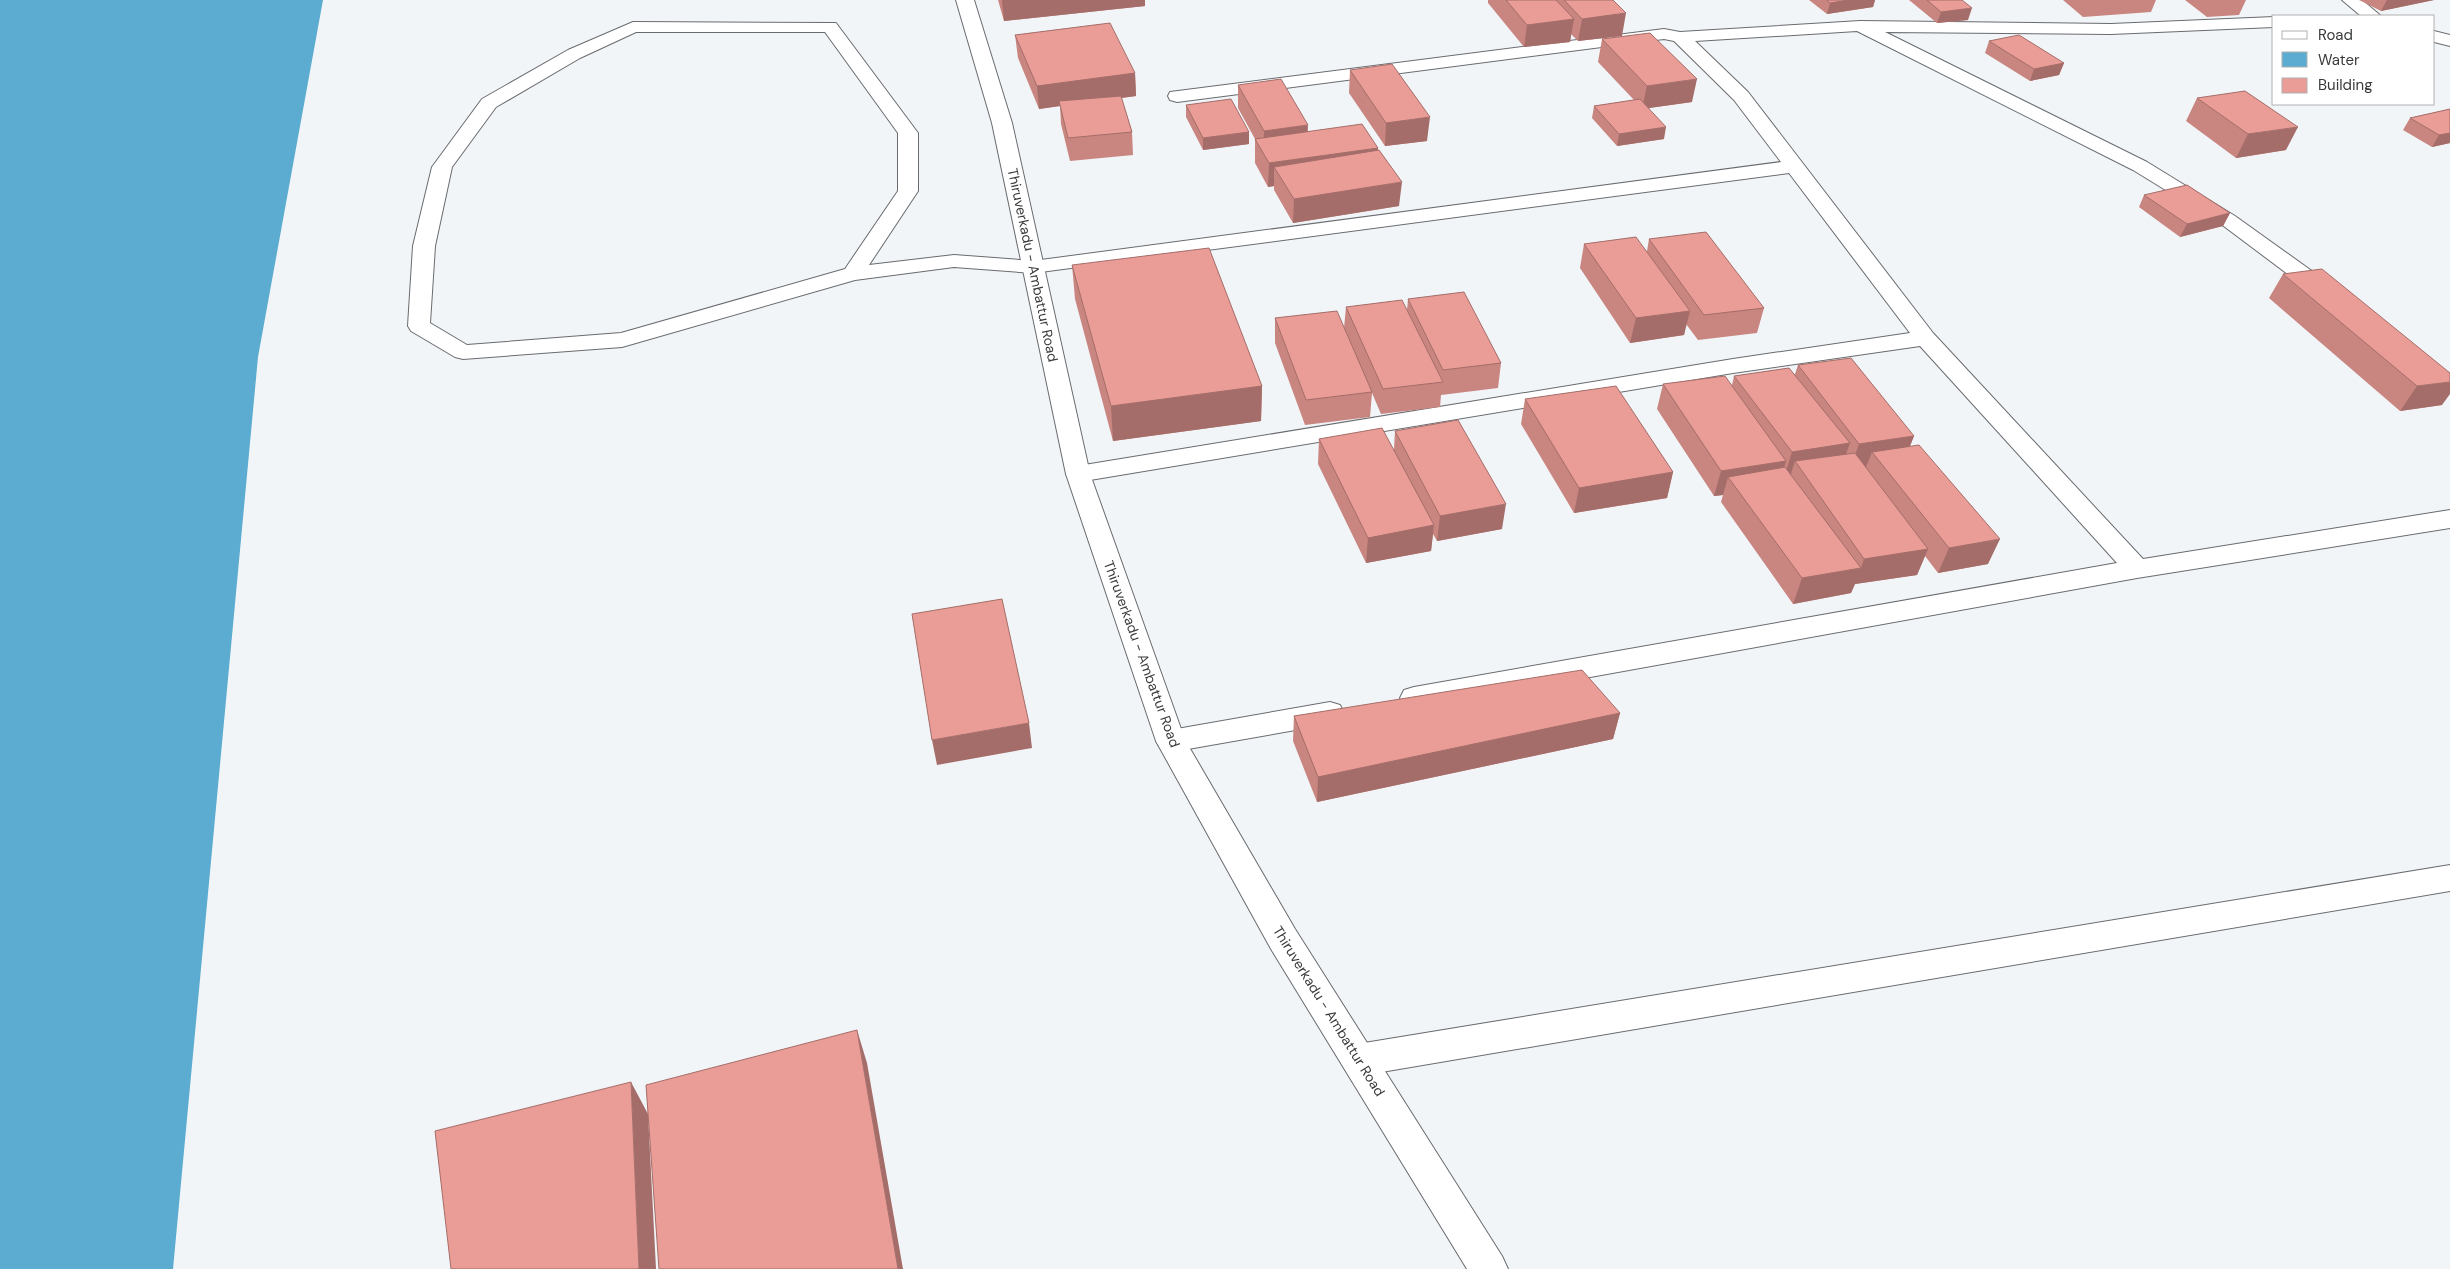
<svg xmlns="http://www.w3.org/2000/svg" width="2450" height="1269" viewBox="0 0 2450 1269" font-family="'DM Sans',sans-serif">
	<rect width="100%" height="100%" fill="#f2f5f8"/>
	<!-- water -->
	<path fill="#5bacd0" d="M 0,0 L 323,0 L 258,357 L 173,1269 L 0,1269 Z"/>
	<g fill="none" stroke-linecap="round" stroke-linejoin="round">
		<!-- service casing -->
		<g stroke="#696b6f" stroke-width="2">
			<path id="service" d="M 633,22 L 836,23 L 918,133 L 918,191 L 869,265 L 954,255 L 1033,261 L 1041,262 L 1044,267 L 1041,272 L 1033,273 L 954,267 L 855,280 L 622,347 L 463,359 L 455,357 L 411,331 L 408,326 L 413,246 L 432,167 L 435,163 L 482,99 L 568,50 ZM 636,32 L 825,32 L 898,133 L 898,191 L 845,269 L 621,333 L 467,345 L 430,323 L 435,246 L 452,167 L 496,107 L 580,58 Z
				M 2450,865 L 2450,891 L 1358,1076 L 1346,1071 L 1341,1060 L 1346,1049 L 1358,1044 Z"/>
		</g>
		<!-- minor casing -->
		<g stroke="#696b6f" stroke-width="2">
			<path id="minor" d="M 2342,0 L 2362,0 L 2381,16 L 2361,16 Z
				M 2274,17 L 2274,27 L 2111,34 L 1885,32 L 2147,162 L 2235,216 L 2337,289 L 2340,294 L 2337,299 L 2329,301 L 2321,299 L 2221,224 L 2133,170 L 1857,31 L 1695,41 L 1748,92 L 1933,333 L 2143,559 L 2450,510 L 2450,528 L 2137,578 L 1414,709 L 1404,706 L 1400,698 L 1404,690 L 1414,687 L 2117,563 L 1920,346 L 1733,373 L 1078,482 L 1069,480 L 1066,474 L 1069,468 L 1078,466 L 1733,359 L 1910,333 L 1789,173 L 1033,273 L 1025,272 L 1022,267 L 1025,262 L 1033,261 L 1781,162 L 1734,100 L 1674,41 L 1664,39 L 1177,102 L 1170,100 L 1168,96 L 1170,92 L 1664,29 L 1680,32 L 1860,21 L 2111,24 Z
				M 2434,31 L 2450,35 L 2450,46 L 2434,42 Z
				M 1330,702 L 1340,705 L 1344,713 L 1340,721 L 1330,724 L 1171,752 L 1161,749 L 1156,741 L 1161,733 L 1171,730 Z"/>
		</g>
		<!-- secondary casing -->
		<g stroke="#696b6f" stroke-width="2">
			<path id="secondary" d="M 956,0 L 974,0 L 1012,123 L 1090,474 L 1185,740 L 1295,929 L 1502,1256 L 1508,1269 L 1467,1269 L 1271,949 L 1156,741 L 1066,474 L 992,123 Z"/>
		</g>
		<!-- service -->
		<use href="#service" fill="#fff" fill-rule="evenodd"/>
		<!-- minor -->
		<use href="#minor" fill="#fff" fill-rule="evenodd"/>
		<!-- secondary -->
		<use href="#secondary" fill="#fff" fill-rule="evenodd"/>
	</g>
	<!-- wall -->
	<path fill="#c98681" d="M 998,0 L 1145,0 L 1145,6 L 1004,21 Z
		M 1488,0 L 1613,0 L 1622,36 L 1578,41 L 1571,34 L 1570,42 L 1524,47 L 1488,3 Z
		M 1809,0 L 1875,0 L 1873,7 L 1827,14 Z
		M 1909,0 L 1962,0 L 1968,20 L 1937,23 Z
		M 2063,0 L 2156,0 L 2151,12 L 2083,17 Z
		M 2185,0 L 2246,0 L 2239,15 L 2207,17 Z
		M 2359,0 L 2434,0 L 2381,11 Z
		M 1015,35 L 1135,73 L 1136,96 L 1121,98 L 1132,132 L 1133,155 L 1070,161 L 1061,124 L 1060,106 L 1039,109 L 1018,58 Z
		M 1602,39 L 1692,102 L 1649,108 L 1664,139 L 1617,146 L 1592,118 L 1594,106 L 1634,100 L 1598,62 Z
		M 1989,41 L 2064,63 L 2059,75 L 2030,81 L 1985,53 Z
		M 1350,70 L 1427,141 L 1385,146 L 1349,93 Z
		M 1238,85 L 1308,131 L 1378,148 L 1377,151 L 1399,206 L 1293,223 L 1274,190 L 1274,186 L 1268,187 L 1255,163 L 1255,139 L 1238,108 Z
		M 2197,98 L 2286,150 L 2236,158 L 2186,121 Z
		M 1186,105 L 1249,132 L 1249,144 L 1203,150 L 1186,117 Z
		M 2450,109 L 2450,143 L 2432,147 L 2403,130 L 2410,118 Z
		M 2144,195 L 2230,213 L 2223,226 L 2180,237 L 2139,207 Z
		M 1649,239 L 1764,308 L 1757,333 L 1698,340 L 1686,324 L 1684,335 L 1630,343 L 1580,268 L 1584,244 L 1647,251 Z
		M 1072,265 L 1262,386 L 1261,421 L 1113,441 L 1075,299 Z
		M 2283,274 L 2442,405 L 2400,411 L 2269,298 Z
		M 1408,299 L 1501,363 L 1498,388 L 1441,395 L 1440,407 L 1381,414 L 1372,393 L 1370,417 L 1305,425 L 1275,343 L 1275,318 L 1344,328 L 1346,307 L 1407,310 Z
		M 1798,365 L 1914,436 L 1910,446 L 1988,564 L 1938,573 L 1925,556 L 1917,575 L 1855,584 L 1851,593 L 1793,604 L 1721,502 L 1723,495 L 1714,496 L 1657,409 L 1663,384 L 1732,385 L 1734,376 L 1795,374 Z
		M 1525,399 L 1673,472 L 1667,498 L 1574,513 L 1521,424 Z
		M 1395,431 L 1502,529 L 1437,541 L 1433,534 L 1431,551 L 1366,563 L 1318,464 L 1319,439 L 1394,449 Z
		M 1620,713 L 1613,739 L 1317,802 L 1293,741 L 1294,716 Z"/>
	<!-- shaded-wall -->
	<path fill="#a46d69" d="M 1002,0 L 1145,0 L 1145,6 L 1004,21 Z
		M 1849,0 L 1875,0 L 1873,7 L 1827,14 L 1830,3 Z
		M 2387,0 L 2434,0 L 2381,11 Z
		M 1972,8 L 1968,20 L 1937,23 L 1941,12 Z
		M 1626,13 L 1622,36 L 1578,41 L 1582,19 Z
		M 1574,19 L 1570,42 L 1524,47 L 1527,25 Z
		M 2064,63 L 2059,75 L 2030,81 L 2034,69 Z
		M 1135,73 L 1136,96 L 1061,106 L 1059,101 L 1060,106 L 1039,109 L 1037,86 Z
		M 1697,79 L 1692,102 L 1642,109 L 1647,86 Z
		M 1430,117 L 1427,141 L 1385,146 L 1386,123 Z
		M 1308,125 L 1307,149 L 1263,153 L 1264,131 Z
		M 1666,127 L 1664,139 L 1617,146 L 1619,134 Z
		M 2298,127 L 2286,150 L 2236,158 L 2248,134 Z
		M 1249,132 L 1249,144 L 1203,150 L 1203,138 Z
		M 2450,133 L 2450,143 L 2432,147 L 2439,135 Z
		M 1378,148 L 1376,171 L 1274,167 L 1274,186 L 1268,187 L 1269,163 Z
		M 1402,182 L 1399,206 L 1293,223 L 1294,199 Z
		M 2230,213 L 2223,226 L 2180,237 L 2187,224 Z
		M 1690,311 L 1684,335 L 1630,343 L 1636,318 Z
		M 2450,382 L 2450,394 L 2442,405 L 2400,411 L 2417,386 Z
		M 1262,386 L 1261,421 L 1113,441 L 1111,406 Z
		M 1914,436 L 1904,461 L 1872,452 L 1866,467 L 1850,469 L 1859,444 Z
		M 1850,443 L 1841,468 L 1795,461 L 1790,477 L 1784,478 L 1792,452 Z
		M 1786,461 L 1778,487 L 1728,477 L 1723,495 L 1714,496 L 1721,471 Z
		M 1673,472 L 1667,498 L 1574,513 L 1579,488 Z
		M 1506,504 L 1502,529 L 1437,541 L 1440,516 Z
		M 1434,525 L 1431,551 L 1366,563 L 1368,538 Z
		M 2000,539 L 1988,564 L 1938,573 L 1949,548 Z
		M 1928,549 L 1917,575 L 1855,584 L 1851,593 L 1793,604 L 1802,578 L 1861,568 L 1864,559 Z
		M 1620,713 L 1613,739 L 1317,802 L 1318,777 Z
		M 1029,723 L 1032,748 L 937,765 L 932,740 Z
		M 857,1030 L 867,1063 L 903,1269 L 898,1269 Z
		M 631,1082 L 648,1114 L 656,1269 L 639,1269 Z"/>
	<!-- building -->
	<path fill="#ea9c96" stroke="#a46d69" d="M 1506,0 L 1556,0 L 1574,19 L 1527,25 Z
		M 1564,0 L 1613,0 L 1626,13 L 1582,19 Z
		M 1827,0 L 1849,0 L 1830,3 Z
		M 1927,0 L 1962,0 L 1972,8 L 1941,12 Z
		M 1110,23 L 1135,73 L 1037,86 L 1015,35 Z
		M 1650,33 L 1697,79 L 1647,86 L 1602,39 Z
		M 2019,35 L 2064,63 L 2034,69 L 1989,41 Z
		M 1392,64 L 1430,117 L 1386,123 L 1350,70 Z
		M 1281,79 L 1308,125 L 1264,131 L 1238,85 Z
		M 2245,91 L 2298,127 L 2248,134 L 2197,98 Z
		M 1121,96 L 1132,132 L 1068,138 L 1059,101 Z
		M 1231,99 L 1249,132 L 1203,138 L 1186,105 Z
		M 1640,99 L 1666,127 L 1619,134 L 1594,106 Z
		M 2450,109 L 2450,133 L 2439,135 L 2410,118 Z
		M 1362,124 L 1378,148 L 1269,163 L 1255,139 Z
		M 1379,150 L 1402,182 L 1294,199 L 1274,167 Z
		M 2187,185 L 2230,213 L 2187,224 L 2144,195 Z
		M 1706,232 L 1764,308 L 1704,315 L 1649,239 Z
		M 1636,237 L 1690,311 L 1636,318 L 1584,244 Z
		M 1209,248 L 1262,386 L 1111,406 L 1072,265 Z
		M 2322,269 L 2450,373 L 2450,382 L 2417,386 L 2283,274 Z
		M 1464,292 L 1501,363 L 1443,370 L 1408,299 Z
		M 1402,300 L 1443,382 L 1383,389 L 1346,307 Z
		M 1337,311 L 1372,392 L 1306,400 L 1275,318 Z
		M 1851,358 L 1914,436 L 1859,444 L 1798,365 Z
		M 1789,368 L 1850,443 L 1792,452 L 1734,376 Z
		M 1725,376 L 1786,461 L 1721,471 L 1663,384 Z
		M 1616,386 L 1673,472 L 1579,488 L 1525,399 Z
		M 1458,420 L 1506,504 L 1440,516 L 1395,431 Z
		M 1382,428 L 1434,525 L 1368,538 L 1319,439 Z
		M 1919,445 L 2000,539 L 1949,548 L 1872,452 Z
		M 1855,453 L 1928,549 L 1864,559 L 1795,461 Z
		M 1785,467 L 1861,568 L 1802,578 L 1728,477 Z
		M 1002,599 L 1029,723 L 932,740 L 912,614 Z
		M 1582,670 L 1620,713 L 1318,777 L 1294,716 Z
		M 857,1030 L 898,1269 L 659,1269 L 646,1085 Z
		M 631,1082 L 639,1269 L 451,1269 L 435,1131 Z"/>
	<g text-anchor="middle" stroke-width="4" stroke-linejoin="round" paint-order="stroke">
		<!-- street labels -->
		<g font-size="14" fill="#393a3b" stroke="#fff">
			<text transform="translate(1033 265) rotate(78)" y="5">Thiruverkadu - Ambattur Road</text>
			<text transform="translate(1142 654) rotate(70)" y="5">Thiruverkadu - Ambattur Road</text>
			<text transform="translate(1329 1011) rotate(58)" y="5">Thiruverkadu - Ambattur Road</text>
		</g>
	</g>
	<!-- legend -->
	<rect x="2272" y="15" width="162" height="90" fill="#ffffff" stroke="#b0b0b1"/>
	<rect x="2282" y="31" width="25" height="8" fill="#ffffff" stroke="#b0b0b1"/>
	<text x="2318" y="40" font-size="15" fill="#393a3b">Road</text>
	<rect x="2282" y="52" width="25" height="15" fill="#5bacd0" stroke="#b0b0b1"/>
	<text x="2318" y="65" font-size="15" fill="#393a3b">Water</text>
	<rect x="2282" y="78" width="25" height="15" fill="#ea9c96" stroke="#b0b0b1"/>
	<text x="2318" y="90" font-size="15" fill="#393a3b">Building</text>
</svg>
